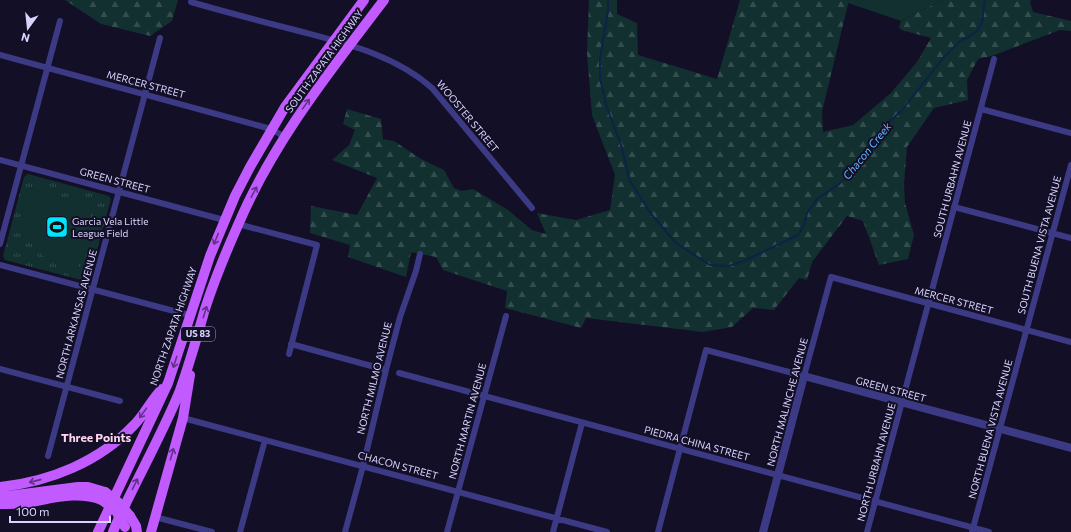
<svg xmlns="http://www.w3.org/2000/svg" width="1071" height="532" viewBox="0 0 1071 532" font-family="Commissioner,sans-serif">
	<defs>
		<pattern id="forest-firs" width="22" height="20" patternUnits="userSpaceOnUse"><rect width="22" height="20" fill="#12302f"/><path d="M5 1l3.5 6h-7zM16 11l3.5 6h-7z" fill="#344d4e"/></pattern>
		<pattern id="park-tufts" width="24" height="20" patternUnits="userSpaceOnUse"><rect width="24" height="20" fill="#12302f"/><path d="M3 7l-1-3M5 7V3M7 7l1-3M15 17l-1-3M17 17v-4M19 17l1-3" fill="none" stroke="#344d4e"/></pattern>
	</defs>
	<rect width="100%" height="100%" fill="#130f26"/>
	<!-- forest -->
	<path fill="url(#forest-firs)" d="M 65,0 L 178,0 L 172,21 L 150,36 L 101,24 Z
		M 589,0 L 617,0 L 617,14 L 637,23 L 638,55 L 717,79 L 740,0 L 849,0 L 822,112 L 823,132 L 853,125 L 891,93 L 917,62 L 931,38 L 901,30 L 899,27 L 901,21 L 913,14 L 943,0 L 1031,0 L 1030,2 L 1033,12 L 1071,21 L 1071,31 L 1060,30 L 992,56 L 978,59 L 967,80 L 968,100 L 934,108 L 907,147 L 904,184 L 905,203 L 914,235 L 908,259 L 879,265 L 863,221 L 847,216 L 812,262 L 807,280 L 799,278 L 774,310 L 753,308 L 732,327 L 703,332 L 586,318 L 581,328 L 505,308 L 507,291 L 443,270 L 436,257 L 411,252 L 406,277 L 348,257 L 350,245 L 310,233 L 311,206 L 357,215 L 377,178 L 332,160 L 349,145 L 355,130 L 343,124 L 347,109 L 381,119 L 383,139 L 394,141 L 421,159 L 444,170 L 454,188 L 461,191 L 473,189 L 508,210 L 532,230 L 546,234 L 537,213 L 576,220 L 610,210 L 615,175 L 592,115 L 587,53 Z"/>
	<!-- park -->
	<path fill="url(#park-tufts)" d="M 28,174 L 109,196 L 111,199 L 89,279 L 85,281 L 5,260 L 3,256 L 24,177 Z"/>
	<!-- pitch -->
	<path fill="#12302f" d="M 849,0 L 943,0 L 913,14 L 901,21 L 848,3 Z
		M 27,188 L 89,205 L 92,211 L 77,273 C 35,261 15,232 27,188 Z"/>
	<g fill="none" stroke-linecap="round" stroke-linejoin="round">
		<!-- stream -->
		<path stroke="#0c2248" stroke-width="2" d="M 608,0 L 608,10 L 600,59 L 600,78 L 606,105 L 621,145 L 630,181 L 651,214 L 676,243 L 710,265 L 729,266 L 744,261 L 798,235 L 804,225 L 807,213 L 817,199 L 838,185 L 851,172 L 863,156 L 884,127 L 902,110 L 944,57 L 960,41 L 970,36 L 978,30 L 982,22 L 985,0"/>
		<!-- minor -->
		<path stroke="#3d3a85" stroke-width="6" d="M 191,2 C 226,12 260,21 295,30 C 343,43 394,54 432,88 L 532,208
			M 0,55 L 271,129 L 285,137
			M 981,109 L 1071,133
			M 0,160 L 224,220
			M 954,207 L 1071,238
			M 238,224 L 317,245 L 289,354
			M 0,244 L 60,21
			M 0,265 L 189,315
			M 291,344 L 386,370
			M 0,369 L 120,401
			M 399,373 L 989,532
			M 183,418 L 607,532
			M 48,456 L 160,38
			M 155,517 L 212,532
			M 240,532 L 265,440
			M 345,532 L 363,466 L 386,370 L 400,317 L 416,271 L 420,254
			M 447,532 L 506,316
			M 553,532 L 582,423
			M 658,532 L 706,350 L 804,376 L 831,277 L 1071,342
			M 867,532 L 994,59
			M 972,532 L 1071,165"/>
		<!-- tertiary -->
		<path stroke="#3d3a85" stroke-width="8" d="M 763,532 L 804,376 L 1071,448"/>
		<!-- primary -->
		<path stroke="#c25bff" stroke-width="10" d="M 0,487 C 49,482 99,462 134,425 C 145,414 151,400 162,389
			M 0,497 L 78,487 L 88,487 L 105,492
			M 0,504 C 8,504 17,504 25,503 C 51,499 76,490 102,500
			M 130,516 L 136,526 L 137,532
			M 98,532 L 168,383 L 210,256 L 235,196 L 250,167 L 285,107 L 364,0
			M 113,532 C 117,521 123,510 128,499 C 145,464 164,429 179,393 C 189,366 197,337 205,309 C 214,281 226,252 238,225 C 273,142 330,71 384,0
			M 151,532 L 183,418 L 190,375"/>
		<!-- primary-bridge -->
		<path stroke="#c25bff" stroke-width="10" d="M 105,492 L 119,503 L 130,516
			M 102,500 L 116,511 L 125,527"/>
	</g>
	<!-- one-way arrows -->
	<defs><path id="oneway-shaft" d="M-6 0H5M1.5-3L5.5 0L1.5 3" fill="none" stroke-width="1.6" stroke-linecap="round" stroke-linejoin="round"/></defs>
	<g stroke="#623188">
		<use href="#oneway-shaft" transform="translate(306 104) rotate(-55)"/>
		<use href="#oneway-shaft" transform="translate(254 192) rotate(-62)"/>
		<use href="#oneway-shaft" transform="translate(216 239) rotate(112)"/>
		<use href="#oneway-shaft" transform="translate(205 312) rotate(-73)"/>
		<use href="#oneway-shaft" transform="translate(175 362) rotate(108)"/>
		<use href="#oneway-shaft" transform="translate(143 413) rotate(126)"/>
		<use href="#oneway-shaft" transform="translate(172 454) rotate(-74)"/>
		<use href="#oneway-shaft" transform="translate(35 481) rotate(167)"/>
		<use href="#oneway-shaft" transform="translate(135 484) rotate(-64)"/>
	</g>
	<!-- icons -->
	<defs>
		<g id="stadium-square" transform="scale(1.15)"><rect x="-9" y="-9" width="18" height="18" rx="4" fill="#00e5ff" stroke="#130f26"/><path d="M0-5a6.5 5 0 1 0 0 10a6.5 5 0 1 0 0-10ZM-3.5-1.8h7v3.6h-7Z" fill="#111"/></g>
	</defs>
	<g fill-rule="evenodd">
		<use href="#stadium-square" x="57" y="227"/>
	</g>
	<g text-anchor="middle" stroke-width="4" stroke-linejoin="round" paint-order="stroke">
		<!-- shield labels -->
		<rect fill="#130f26" stroke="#9e99be" stroke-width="1" x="181" y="327" width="34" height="14" rx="3"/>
		<g font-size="9" font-weight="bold" fill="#d9d4ff">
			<text x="198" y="337">US 83</text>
		</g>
		<!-- street labels -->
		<g font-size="10" fill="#d9d4ff" stroke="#130f26">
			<text transform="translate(324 61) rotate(-54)" y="4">SOUTH ZAPATA HIGHWAY</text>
			<text transform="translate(146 84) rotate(15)" y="4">MERCER STREET</text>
			<text transform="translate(468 116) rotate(50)" y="4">WOOSTER STREET</text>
			<text transform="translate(952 179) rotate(-75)" y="4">SOUTH URBAHN AVENUE</text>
			<text transform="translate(115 180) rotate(15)" y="4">GREEN STREET</text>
			<text transform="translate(1039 245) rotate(-75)" y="4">SOUTH BUENA VISTA AVENUE</text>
			<text transform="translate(954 300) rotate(15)" y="4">MERCER STREET</text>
			<text transform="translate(76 314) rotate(-75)" y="4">NORTH ARKANSAS AVENUE</text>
			<text transform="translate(173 326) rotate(-71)" y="4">NORTH ZAPATA HIGHWAY</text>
			<text transform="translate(374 378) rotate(-76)" y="4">NORTH MILMO AVENUE</text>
			<text transform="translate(891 389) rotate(15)" y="4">GREEN STREET</text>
			<text transform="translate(787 402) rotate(-75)" y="4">NORTH MALINCHE AVENUE</text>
			<text transform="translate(467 421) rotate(-75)" y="4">NORTH MARTIN AVENUE</text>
			<text transform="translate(990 429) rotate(-75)" y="4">NORTH BUENA VISTA AVENUE</text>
			<text transform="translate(697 443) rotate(15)" y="4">PIEDRA CHINA STREET</text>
			<text transform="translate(876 462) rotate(-75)" y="4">NORTH URBAHN AVENUE</text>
			<text transform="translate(398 465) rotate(15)" y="4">CHACON STREET</text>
		</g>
		<!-- poi labels -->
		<g font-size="10" fill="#d9d4ff" stroke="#130f26" text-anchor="start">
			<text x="72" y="225">Garcia Vela Little<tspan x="72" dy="12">League Field</tspan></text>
		</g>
		<!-- water labels -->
		<g font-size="11" font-style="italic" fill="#62b6ff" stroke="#130f26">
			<text transform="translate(867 151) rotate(-51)" y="4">Chacon Creek</text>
		</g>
		<!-- quarter labels -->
		<g font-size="12" font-weight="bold" fill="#ffd6f0" stroke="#130f26">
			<text x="96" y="442">Three Points</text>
		</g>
	</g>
	<!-- north arrow -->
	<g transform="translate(28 28) rotate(195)" stroke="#130f26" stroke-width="3" paint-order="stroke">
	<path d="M0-3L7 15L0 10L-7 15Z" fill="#d9d4ff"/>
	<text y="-6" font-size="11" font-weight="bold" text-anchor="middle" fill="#d9d4ff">N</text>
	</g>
	<!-- scale -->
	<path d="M10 516v6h100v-6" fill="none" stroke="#d9d4ff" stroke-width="2"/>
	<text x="16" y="516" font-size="12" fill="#d9d4ff" stroke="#130f26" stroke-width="3" paint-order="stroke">100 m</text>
</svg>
